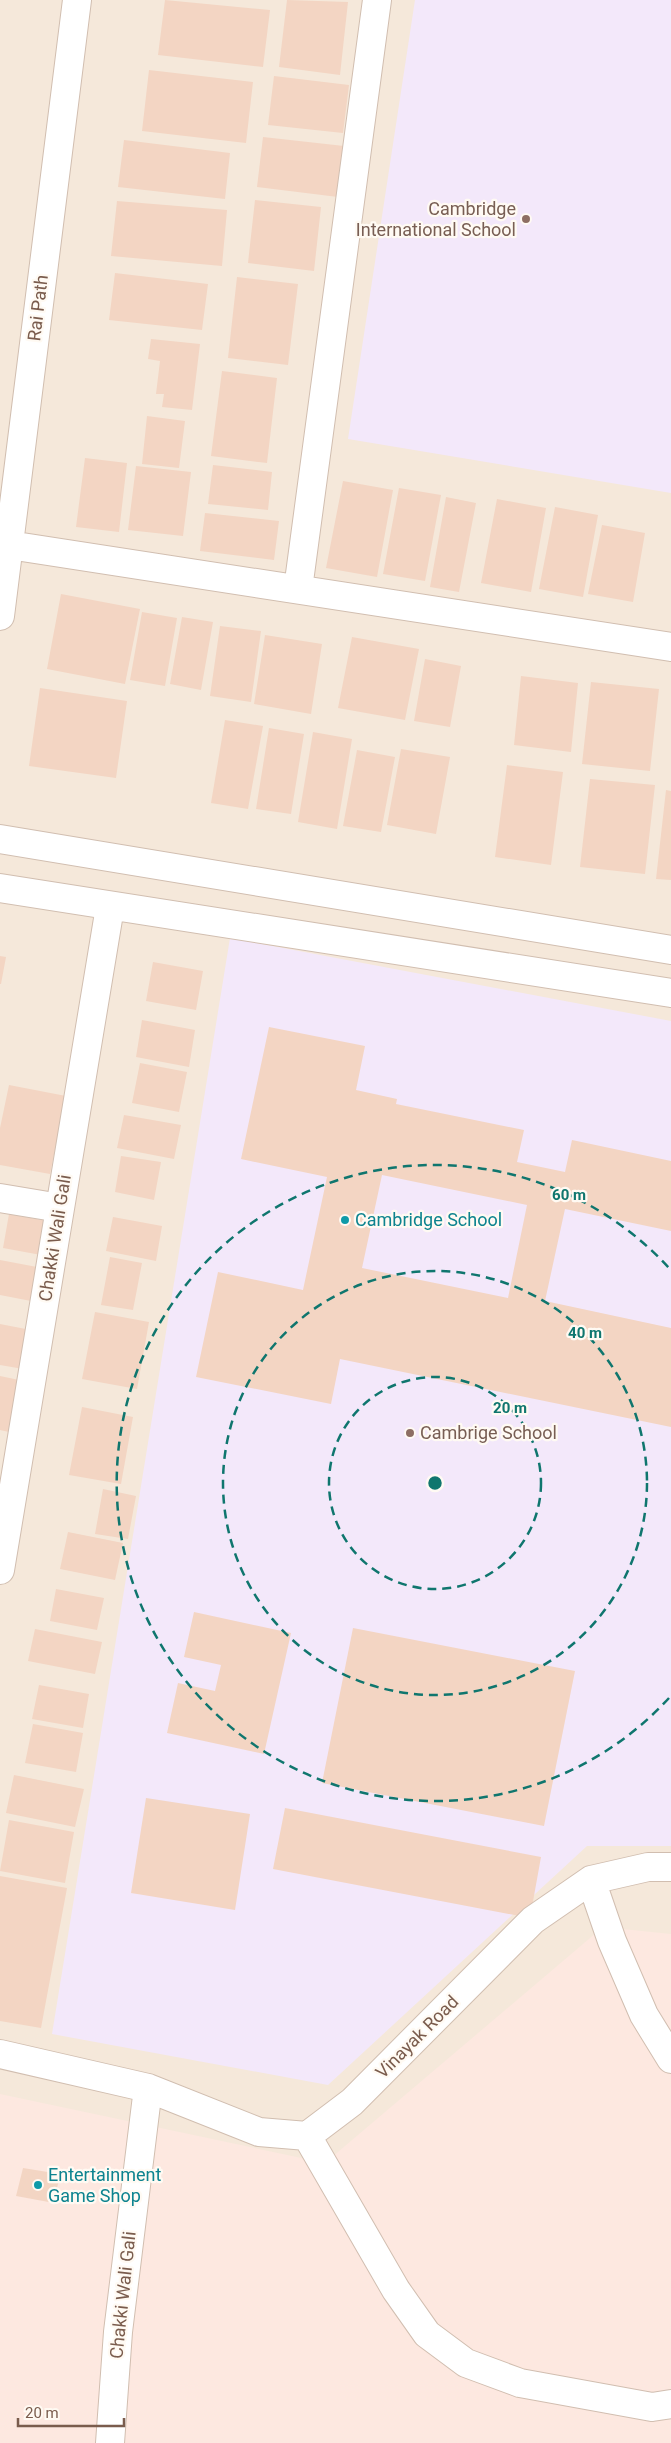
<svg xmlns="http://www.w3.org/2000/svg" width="671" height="2443" viewBox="0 0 671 2443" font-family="Roboto,sans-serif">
	<rect width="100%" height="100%" fill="#fdf6ec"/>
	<!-- residential -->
	<path fill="#f5e8da" d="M 0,0 L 671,0 L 671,2443 L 0,2443 Z"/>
	<!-- commercial -->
	<path fill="#fde8e0" d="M 603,1927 L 671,1934 L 671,2443 L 0,2443 L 0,2094 L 325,2163 Z"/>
	<!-- education -->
	<path fill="#f3e8fa" d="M 415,0 L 671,0 L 671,493 L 348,439 Z
		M 230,938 L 671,1021 L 671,1846 L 587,1846 L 328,2085 L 52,2034 Z"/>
	<!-- building -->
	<path fill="#f3d5c3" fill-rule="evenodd" d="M 165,0 L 270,10 L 263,67 L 158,55 Z
		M 287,0 L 348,2 L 340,75 L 279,67 Z
		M 149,70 L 253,82 L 246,143 L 142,131 Z
		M 274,76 L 349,85 L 343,133 L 268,125 Z
		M 263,137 L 344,146 L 338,197 L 257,187 Z
		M 124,140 L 230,153 L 225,199 L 118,187 Z
		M 255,200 L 321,207 L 314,271 L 248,263 Z
		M 117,201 L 227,210 L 222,266 L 111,256 Z
		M 115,273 L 208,284 L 202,330 L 109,320 Z
		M 237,277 L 298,284 L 288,365 L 228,358 Z
		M 151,339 L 200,344 L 192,410 L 162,407 L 164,394 L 156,394 L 160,361 L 148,359 Z
		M 222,371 L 277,378 L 267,463 L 211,456 Z
		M 147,416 L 185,421 L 179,468 L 142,464 Z
		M 85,458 L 127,463 L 119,532 L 76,527 Z
		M 213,465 L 272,472 L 268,510 L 208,504 Z
		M 136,466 L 191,472 L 183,536 L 128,530 Z
		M 343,481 L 393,490 L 377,577 L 326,568 Z
		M 399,488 L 441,495 L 425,581 L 383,574 Z
		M 446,497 L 476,503 L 459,592 L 430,587 Z
		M 497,499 L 546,508 L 531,592 L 481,583 Z
		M 555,507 L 598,515 L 583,597 L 539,589 Z
		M 205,513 L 279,521 L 274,560 L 200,551 Z
		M 602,525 L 645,533 L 633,602 L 588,594 Z
		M 61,594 L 140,609 L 125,684 L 47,669 Z
		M 142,612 L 177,618 L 165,686 L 130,680 Z
		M 182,617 L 213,622 L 201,690 L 170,684 Z
		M 220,626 L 261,631 L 251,702 L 210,696 Z
		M 265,635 L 322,644 L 311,714 L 254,704 Z
		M 352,637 L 419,649 L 405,720 L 338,708 Z
		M 425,659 L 461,666 L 450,727 L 414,721 Z
		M 521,676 L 578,683 L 571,752 L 514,745 Z
		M 591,682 L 659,689 L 650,771 L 582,764 Z
		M 40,688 L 127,701 L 116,778 L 29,766 Z
		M 225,720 L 263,726 L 248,809 L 211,803 Z
		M 269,728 L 304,734 L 291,814 L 256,809 Z
		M 313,732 L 352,739 L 337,829 L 298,822 Z
		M 401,749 L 450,757 L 436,834 L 387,825 Z
		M 357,750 L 395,757 L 381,832 L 343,826 Z
		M 507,765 L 563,772 L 551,865 L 495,857 Z
		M 590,779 L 655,785 L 645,874 L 580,867 Z
		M 666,790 L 671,791 L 671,880 L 656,879 Z
		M 0,956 L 6,957 L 1,984 L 0,984 Z
		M 153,962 L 203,971 L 196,1010 L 146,1001 Z
		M 142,1020 L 195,1030 L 189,1067 L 136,1057 Z
		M 269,1027 L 365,1046 L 356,1090 L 397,1099 L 396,1104 L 524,1130 L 517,1162 L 565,1172 L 572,1140 L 671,1161 L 671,1231 L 565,1209 L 545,1301 L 671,1328 L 671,1427 L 340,1359 L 331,1404 L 196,1377 L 218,1272 L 303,1290 L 327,1177 L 241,1159 ZM 382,1175 L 527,1205 L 508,1298 L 362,1268 Z
		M 140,1063 L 187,1072 L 179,1112 L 132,1103 Z
		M 9,1085 L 66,1096 L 50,1174 L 0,1165 L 0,1128 Z
		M 124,1115 L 181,1125 L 174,1159 L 117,1148 Z
		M 121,1156 L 161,1162 L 154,1200 L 115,1192 Z
		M 9,1214 L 47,1221 L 41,1255 L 3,1248 Z
		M 113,1217 L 162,1226 L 156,1261 L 106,1251 Z
		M 110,1257 L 142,1263 L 133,1310 L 101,1305 Z
		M 0,1260 L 37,1267 L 31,1301 L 0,1295 Z
		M 95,1312 L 149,1322 L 137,1389 L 82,1379 Z
		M 0,1324 L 36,1331 L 29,1370 L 0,1365 Z
		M 0,1376 L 19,1380 L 9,1432 L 0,1430 Z
		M 82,1407 L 133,1417 L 121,1484 L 69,1475 Z
		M 103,1489 L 136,1496 L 128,1539 L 95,1534 Z
		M 68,1532 L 123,1543 L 115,1580 L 60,1569 Z
		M 56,1589 L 104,1598 L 97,1630 L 50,1621 Z
		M 194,1612 L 291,1633 L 264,1754 L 167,1733 L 178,1683 L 215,1691 L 221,1665 L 184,1657 Z
		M 353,1628 L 575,1671 L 544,1826 L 322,1783 Z
		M 35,1629 L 102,1642 L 95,1674 L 28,1661 Z
		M 39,1685 L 89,1694 L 83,1728 L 32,1719 Z
		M 33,1724 L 83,1733 L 76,1772 L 25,1763 Z
		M 14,1775 L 84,1789 L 75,1827 L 6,1813 Z
		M 146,1798 L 250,1814 L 235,1910 L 131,1893 Z
		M 285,1808 L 541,1857 L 530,1918 L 273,1869 Z
		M 9,1820 L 74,1832 L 65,1883 L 0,1871 Z
		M 0,1876 L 67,1888 L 41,2028 L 0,2021 Z
		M 23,2168 L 60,2174 L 54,2203 L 16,2196 Z"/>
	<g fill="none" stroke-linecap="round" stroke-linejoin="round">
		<!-- minor casing -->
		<g stroke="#d1beb0" stroke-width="30">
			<path id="minor" d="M 9,545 L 671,647
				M 298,589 L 377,0
				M 0,616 L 77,0
				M 0,839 L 671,950
				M 0,888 L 671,993
				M 0,1198 L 60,1208
				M 0,1570 L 110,907
				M 591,1880 L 612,1941 L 644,2015 L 671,2059
				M 0,2054 L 148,2088 L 259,2132 L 307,2136 L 352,2102 L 533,1920 L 591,1880 L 648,1867 L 671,1867
				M 307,2136 L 396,2290 L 427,2334 L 466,2363 L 520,2383 L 652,2407 L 671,2404
				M 110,2443 L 118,2332 L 148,2088"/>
		</g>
		<!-- minor -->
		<use href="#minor" stroke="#fff" stroke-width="28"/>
	</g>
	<!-- distance rings -->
	<g fill="none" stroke="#0f766e" stroke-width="2.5" stroke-dasharray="9 6">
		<circle cx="435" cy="1483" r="106"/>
		<circle cx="435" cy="1483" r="212"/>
		<path d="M669 1698A318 318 0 1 1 669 1268"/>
	</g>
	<!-- markers -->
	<g fill="#8d6e63" stroke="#fffaf3" stroke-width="2">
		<circle cx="526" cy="219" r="5"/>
		<circle cx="410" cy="1433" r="5"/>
	</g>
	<g fill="#0f9aa8" stroke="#fffaf3" stroke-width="2">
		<circle cx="345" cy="1220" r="5"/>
		<circle cx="38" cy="2185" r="5"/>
	</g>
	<g text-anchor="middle" stroke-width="4.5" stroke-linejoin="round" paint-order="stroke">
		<!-- education labels -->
		<g font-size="18" fill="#785e54" stroke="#fffaf3" text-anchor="end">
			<text x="516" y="215">Cambridge<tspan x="516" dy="21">International School</tspan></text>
			<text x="420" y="1439" text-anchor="start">Cambrige School</text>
		</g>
		<!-- street labels -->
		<g font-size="18" fill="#7a5c4d" stroke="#fffaf3">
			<text transform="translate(38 308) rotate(-83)" y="6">Rai Path</text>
			<text transform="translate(55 1238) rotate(-81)" y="6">Chakki Wali Gali</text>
			<text transform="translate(417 2037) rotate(-45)" y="6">Vinayak Road</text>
			<text transform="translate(123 2295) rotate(-84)" y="6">Chakki Wali Gali</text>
		</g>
		<!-- culture labels -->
		<g font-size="18" fill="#0d838f" stroke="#fffaf3" text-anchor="start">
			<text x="355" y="1226">Cambridge School</text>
			<text x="48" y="2181">Entertainment<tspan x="48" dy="21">Game Shop</tspan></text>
		</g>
	</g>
	<circle cx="435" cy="1483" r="8" fill="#0f766e" stroke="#fffaf3" stroke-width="2.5"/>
	<g font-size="15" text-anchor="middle" font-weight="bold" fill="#0f766e" stroke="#fffaf3" stroke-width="4.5" stroke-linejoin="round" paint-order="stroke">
		<text x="569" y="1200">60 m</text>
		<text x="585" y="1338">40 m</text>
		<text x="510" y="1413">20 m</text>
	</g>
	<!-- scale -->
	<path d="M18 2418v8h106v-8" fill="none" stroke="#7a5c4d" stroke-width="2.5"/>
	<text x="25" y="2418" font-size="15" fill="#7a5c4d" stroke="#fffaf3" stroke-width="4" paint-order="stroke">20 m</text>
</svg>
